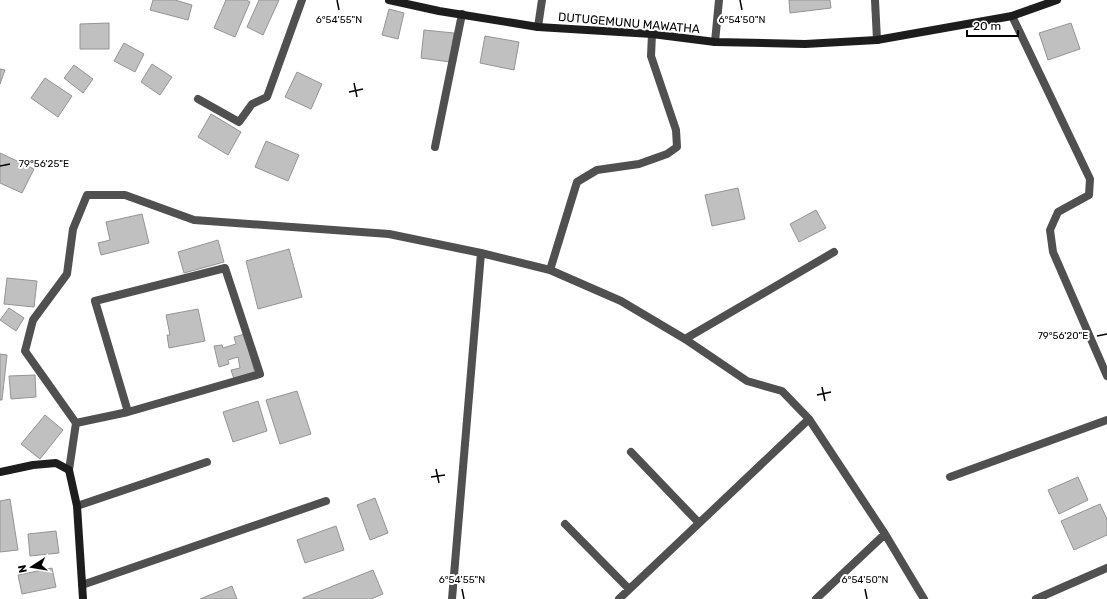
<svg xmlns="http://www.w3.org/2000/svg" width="1107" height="599" viewBox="0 0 1107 599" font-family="Rubik,sans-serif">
	<rect width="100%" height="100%" fill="#fff"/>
	<!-- building -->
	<path fill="#c0c0c0" stroke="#949494" d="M 153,0 L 175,0 L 192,5 L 188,20 L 150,10 Z
		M 226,0 L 247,0 L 250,2 L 235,37 L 214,28 Z
		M 259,0 L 279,0 L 263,35 L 247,27 Z
		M 789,0 L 830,0 L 831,8 L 790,13 Z
		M 389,9 L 404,13 L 398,39 L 382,35 Z
		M 109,23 L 109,49 L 80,49 L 80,24 Z
		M 1071,23 L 1080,49 L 1048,60 L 1039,33 Z
		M 424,30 L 454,33 L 450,62 L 421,58 Z
		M 485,36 L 519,42 L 514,70 L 480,63 Z
		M 124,43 L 144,54 L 135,72 L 114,61 Z
		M 152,64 L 172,77 L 160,95 L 141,82 Z
		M 74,65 L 93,79 L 83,93 L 64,78 Z
		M 0,69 L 5,70 L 0,84 Z
		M 297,72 L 322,84 L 311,109 L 285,97 Z
		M 45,78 L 72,96 L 58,117 L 31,98 Z
		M 211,114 L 241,132 L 228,155 L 198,137 Z
		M 266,141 L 299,155 L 288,181 L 255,167 Z
		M 0,153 L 34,169 L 22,193 L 0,183 Z
		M 738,188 L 745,219 L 712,226 L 705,195 Z
		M 816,210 L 826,228 L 799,242 L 790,224 Z
		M 142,214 L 149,243 L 101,255 L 98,243 L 110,240 L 106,222 Z
		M 218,240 L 224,262 L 184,273 L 178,252 Z
		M 289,249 L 302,297 L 258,309 L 246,261 Z
		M 7,278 L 37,281 L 34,307 L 4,304 Z
		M 9,308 L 24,318 L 16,331 L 0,320 Z
		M 198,309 L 205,341 L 169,348 L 167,335 L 170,335 L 166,315 Z
		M 245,334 L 255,374 L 234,379 L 231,370 L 240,368 L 238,357 L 228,360 L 229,364 L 219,367 L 214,346 L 222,345 L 223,348 L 236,344 L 234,337 Z
		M 0,354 L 7,355 L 2,400 L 0,400 Z
		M 35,375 L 36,397 L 11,399 L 9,376 Z
		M 297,391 L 311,434 L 280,444 L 266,400 Z
		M 258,401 L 267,431 L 233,442 L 223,412 Z
		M 45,415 L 63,430 L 40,459 L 21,444 Z
		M 1078,477 L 1088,500 L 1059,514 L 1048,490 Z
		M 375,498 L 388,533 L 370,540 L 357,505 Z
		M 10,499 L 18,550 L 0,552 L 0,501 Z
		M 1100,504 L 1107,519 L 1107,535 L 1074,550 L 1061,521 Z
		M 336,526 L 344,550 L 305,563 L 297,540 Z
		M 56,531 L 59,553 L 30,556 L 28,534 Z
		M 52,568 L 56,587 L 22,594 L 18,575 Z
		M 373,570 L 383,594 L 371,599 L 303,599 L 303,598 Z
		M 232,586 L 237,599 L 200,599 Z"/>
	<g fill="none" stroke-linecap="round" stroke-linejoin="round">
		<!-- street -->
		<path stroke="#505050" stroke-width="8" d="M 875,0 L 877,40
			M 1012,16 L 1090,179 L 1089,195 L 1058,212 L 1050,230 L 1053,252 L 1107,376
			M 538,27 L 542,0
			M 715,42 L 719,0
			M 198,99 L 239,122 L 252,104 L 267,97 L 302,0
			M 435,147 L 462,14
			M 550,270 L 577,182 L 597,170 L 639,164 L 667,154 L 677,147 L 676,130 L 651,56 L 652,34
			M 685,339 L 834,252
			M 76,423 L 128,412 L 260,374 L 225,268 L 95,301 L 128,412
			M 631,452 L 699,523
			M 69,470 L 76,423 L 25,351 L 33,320 L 67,274 L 73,229 L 87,195 L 125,195 L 194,220 L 389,234 L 481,253 L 550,270 L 621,301 L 685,339 L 747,381 L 782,391 L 809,419 L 885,534 L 924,599
			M 950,477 L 1107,420
			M 77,506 L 207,462
			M 565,524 L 629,589
			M 82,585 L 326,501
			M 452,599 L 481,253
			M 619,599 L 809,419
			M 816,599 L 885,534
			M 1036,599 L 1107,568"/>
		<!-- secondary -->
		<path stroke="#1d1d1d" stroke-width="8" d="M 389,0 L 439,11 L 538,27 L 652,34 L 715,42 L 805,44 L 877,40 L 1012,16 L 1057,0
			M 0,472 L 33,465 L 56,463 L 69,470 L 77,506 L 83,599"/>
	</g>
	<!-- ticks -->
	<path fill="none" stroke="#000" stroke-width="1.5" d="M 337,0 L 339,10M 740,0 L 742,10M 354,83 L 357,97M 349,92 L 363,89M 0,166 L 10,164M 1097,336 L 1107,334M 822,387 L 825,401M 817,395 L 831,392M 436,469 L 439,483M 431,477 L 445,475M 462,589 L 464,599M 865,589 L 867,599"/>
	<g text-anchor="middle" stroke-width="4" stroke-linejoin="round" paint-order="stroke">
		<!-- street labels -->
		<g font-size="12" fill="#000" stroke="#fff">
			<text transform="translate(629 23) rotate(5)" y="4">DUTUGEMUNU MAWATHA</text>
		</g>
	</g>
	<g font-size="10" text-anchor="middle" fill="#000" stroke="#fff" stroke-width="4" stroke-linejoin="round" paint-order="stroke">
		<text x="339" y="23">6°54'55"N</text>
		<text x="742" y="23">6°54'50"N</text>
		<text x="44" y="167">79°56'25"E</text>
		<text x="1063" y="339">79°56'20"E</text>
		<text x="462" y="583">6°54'55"N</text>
		<text x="865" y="583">6°54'50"N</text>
	</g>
	<!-- north arrow -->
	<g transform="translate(32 567) rotate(258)" stroke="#ffffff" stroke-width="3" paint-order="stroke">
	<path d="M0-3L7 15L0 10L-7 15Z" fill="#000000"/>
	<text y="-6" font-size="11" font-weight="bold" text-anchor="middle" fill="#000000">N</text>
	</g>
	<!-- scale -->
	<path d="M967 30v6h51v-6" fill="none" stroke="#000000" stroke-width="2"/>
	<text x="973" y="30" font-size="12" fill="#000000" stroke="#ffffff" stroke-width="3" paint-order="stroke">20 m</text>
</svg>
